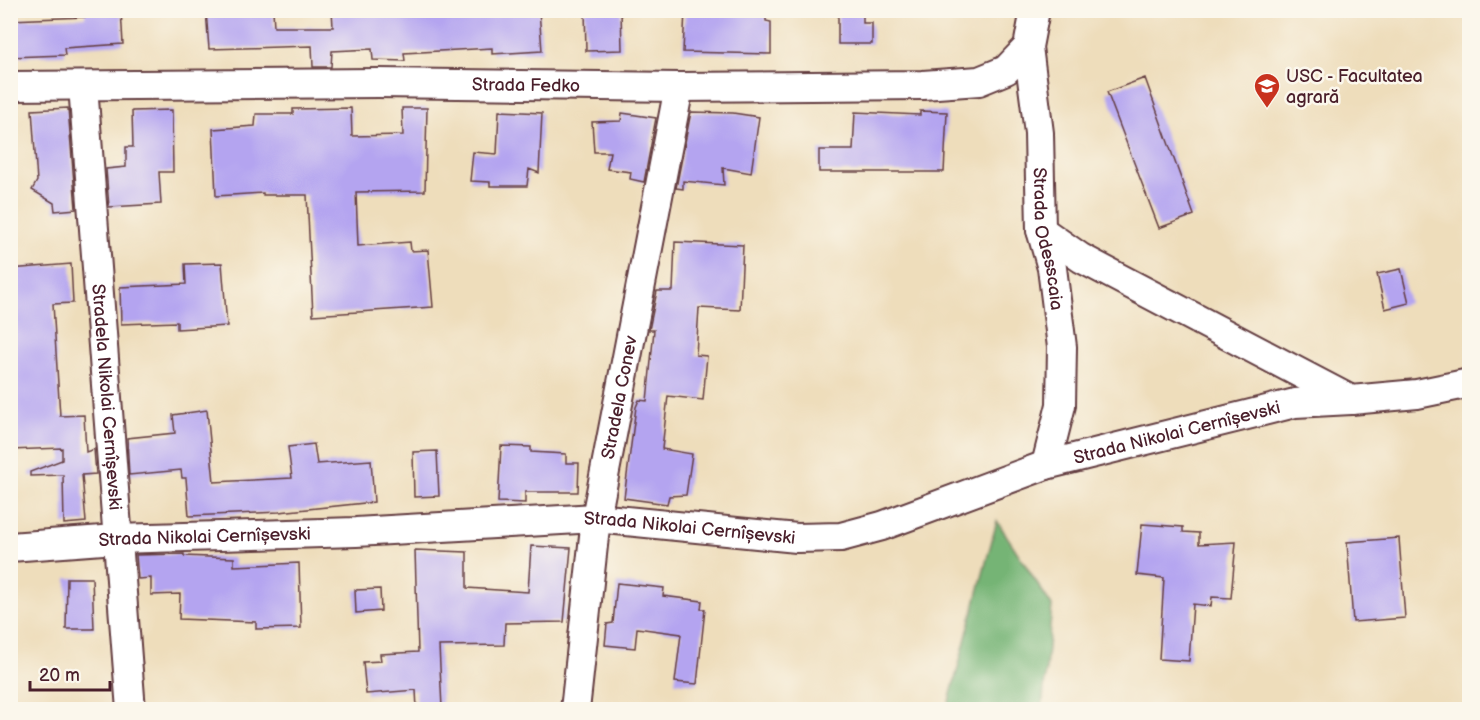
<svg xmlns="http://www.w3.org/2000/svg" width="1480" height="720" viewBox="0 0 1480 720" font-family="'Balsamiq Sans',sans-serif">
	<rect width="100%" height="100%" fill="#fbf7ec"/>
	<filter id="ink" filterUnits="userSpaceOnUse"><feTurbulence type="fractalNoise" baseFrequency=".0167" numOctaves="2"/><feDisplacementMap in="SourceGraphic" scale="12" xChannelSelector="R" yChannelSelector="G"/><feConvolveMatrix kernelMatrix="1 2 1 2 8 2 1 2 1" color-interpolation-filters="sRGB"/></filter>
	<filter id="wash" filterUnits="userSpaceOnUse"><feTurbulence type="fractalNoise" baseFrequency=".008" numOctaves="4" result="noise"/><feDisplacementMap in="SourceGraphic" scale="24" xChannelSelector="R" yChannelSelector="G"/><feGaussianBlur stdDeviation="1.35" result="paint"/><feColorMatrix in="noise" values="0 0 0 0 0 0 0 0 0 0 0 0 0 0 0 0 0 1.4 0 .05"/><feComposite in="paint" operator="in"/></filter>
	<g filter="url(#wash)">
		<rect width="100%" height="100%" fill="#edb"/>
		<!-- forest -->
		<path fill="#74b475" stroke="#5f6a50" stroke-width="1.5" d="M 997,521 L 1052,606 L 1042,709 L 947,709 Z"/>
		<g id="blocks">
			<!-- building -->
			<path fill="#b4a4f0" d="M 85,10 L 121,10 L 123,44 L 64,48 L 65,55 L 10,57 L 10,20 L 85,17 Z
				M 206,10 L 273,10 L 274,27 L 333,27 L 332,10 L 539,10 L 542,51 L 492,54 L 492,48 L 404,53 L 405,61 L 373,60 L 372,49 L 332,51 L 331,67 L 313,67 L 312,46 L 209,49 Z
				M 585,10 L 621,10 L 622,50 L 586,51 Z
				M 685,10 L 766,10 L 766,21 L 771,22 L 771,54 L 683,52 Z
				M 838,11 L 863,12 L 863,23 L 872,23 L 872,44 L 838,44 Z
				M 1145,78 L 1194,215 L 1159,228 L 1107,92 Z
				M 68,108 L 76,209 L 55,211 L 54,203 L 32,190 L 37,181 L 32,110 Z
				M 351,108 L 352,136 L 403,135 L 402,108 L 427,108 L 425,191 L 356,192 L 358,246 L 410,242 L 411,251 L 428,250 L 433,307 L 313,315 L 307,195 L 263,195 L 263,193 L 216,196 L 213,129 L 255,126 L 256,114 L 293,114 L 293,109 Z
				M 172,110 L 173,172 L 159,172 L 161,204 L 109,207 L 106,169 L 126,167 L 126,147 L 133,147 L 132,111 Z
				M 499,111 L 542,113 L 539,173 L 529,169 L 527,186 L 490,186 L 490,182 L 470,181 L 473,152 L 497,154 Z
				M 920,111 L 947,112 L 944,172 L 819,172 L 819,150 L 853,150 L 855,112 L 920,115 Z
				M 691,112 L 733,113 L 759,117 L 751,173 L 723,168 L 724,185 L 683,181 L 683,189 L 676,188 Z
				M 622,113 L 656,118 L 644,182 L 630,179 L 631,172 L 607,169 L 610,152 L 594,152 L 592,122 L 621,121 Z
				M 675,242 L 743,245 L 740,310 L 699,308 L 696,355 L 707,356 L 703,400 L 668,396 L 662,449 L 692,454 L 686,495 L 669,496 L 667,504 L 624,498 L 636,407 L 639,400 L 647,401 L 654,330 L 649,330 L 657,291 L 673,291 Z
				M 222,263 L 227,326 L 177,329 L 177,322 L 121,324 L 120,287 L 186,284 L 185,264 Z
				M 71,264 L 73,303 L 53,304 L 60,416 L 84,415 L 86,452 L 94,449 L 96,474 L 82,475 L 86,522 L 64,524 L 63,475 L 30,476 L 30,472 L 62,460 L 62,448 L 10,450 L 10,269 Z
				M 1401,269 L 1409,303 L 1385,309 L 1377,274 Z
				M 207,410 L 214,482 L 292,478 L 288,447 L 314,444 L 317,464 L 371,460 L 374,502 L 279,512 L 189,516 L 186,478 L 182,478 L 181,470 L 129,475 L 127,438 L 175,433 L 173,415 Z
				M 501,446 L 531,447 L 531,452 L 566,454 L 566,463 L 579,463 L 578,492 L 525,492 L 525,503 L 498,502 Z
				M 437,451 L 439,496 L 414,497 L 413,452 Z
				M 1142,524 L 1183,527 L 1183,532 L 1199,533 L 1199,544 L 1236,542 L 1231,598 L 1212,597 L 1211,606 L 1193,604 L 1189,661 L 1159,659 L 1164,578 L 1137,575 Z
				M 1399,538 L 1405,618 L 1353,622 L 1347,542 Z
				M 531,546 L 571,548 L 564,622 L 505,623 L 504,645 L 439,646 L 442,708 L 417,709 L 416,690 L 366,694 L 363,662 L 381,661 L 380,654 L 418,652 L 415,550 L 467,552 L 467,588 L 528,592 Z
				M 184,554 L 184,556 L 234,558 L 234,566 L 299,563 L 301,628 L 256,629 L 256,622 L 179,619 L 180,594 L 151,595 L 151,578 L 138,579 L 136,555 Z
				M 67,578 L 92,578 L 94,629 L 66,629 Z
				M 617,583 L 664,588 L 663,596 L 702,601 L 701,609 L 705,609 L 697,684 L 675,682 L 681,634 L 637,628 L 635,648 L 605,645 L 607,624 L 613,623 Z
				M 380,589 L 381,611 L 356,613 L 355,590 Z"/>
		</g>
	</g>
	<g filter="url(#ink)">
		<use href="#blocks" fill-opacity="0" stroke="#633c41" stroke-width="1.5"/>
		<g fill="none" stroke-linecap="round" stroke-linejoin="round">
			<!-- minor casing -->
			<g stroke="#633c41" stroke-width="32">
				<g id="minor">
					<path id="s1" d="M 1035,10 L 1028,47 L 1039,133 L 1041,230 L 1052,268 L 1062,347 L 1061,405 L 1046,465"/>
					<path id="s2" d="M 10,86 L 378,83 L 679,87 L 923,85 L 979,81 L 1006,70 L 1028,47"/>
					<path id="s3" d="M 83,86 L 131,710"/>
					<path d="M 1041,230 L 1081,258 L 1351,400 L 1417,394 L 1470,383"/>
					<path id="s4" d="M 10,547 L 116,539 L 356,532 L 596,518 L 797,538 L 841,537 L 882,526 L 1046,465 L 1295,403 L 1351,400"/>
					<path id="s5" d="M 575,710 L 596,518 L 679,87"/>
				</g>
			</g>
			<!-- minor -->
			<use href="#minor" stroke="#fff" stroke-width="28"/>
		</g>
	</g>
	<!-- icons -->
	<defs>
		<g id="university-pin" transform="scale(1.35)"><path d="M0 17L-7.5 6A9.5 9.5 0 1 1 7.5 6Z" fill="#c8321e" stroke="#fbf7ec"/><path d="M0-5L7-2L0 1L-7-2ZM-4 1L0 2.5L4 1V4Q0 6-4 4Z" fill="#fff"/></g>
	</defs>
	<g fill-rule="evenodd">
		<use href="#university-pin" x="1267" y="86"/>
	</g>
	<g text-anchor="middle" stroke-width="5" stroke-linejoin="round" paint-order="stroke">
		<!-- poi labels -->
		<g font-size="18" fill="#4a1f2b" stroke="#fbf7ec" text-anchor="start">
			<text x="1286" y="82">USC - Facultatea<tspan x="1286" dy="21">agrară</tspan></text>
		</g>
		<!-- street labels -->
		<g font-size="18" fill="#4a1f2b" stroke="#fbf7ec">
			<text dy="6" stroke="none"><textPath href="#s2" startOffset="516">Strada Fedko</textPath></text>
			<text dy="6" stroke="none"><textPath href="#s1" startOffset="231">Strada Odesscaia</textPath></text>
			<text dy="6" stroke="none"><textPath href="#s5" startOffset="316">Stradela Conev</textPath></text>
			<text dy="6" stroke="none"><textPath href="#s3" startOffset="312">Stradela Nikolai Cernîșevski</textPath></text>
			<text dy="6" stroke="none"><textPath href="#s4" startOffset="1185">Strada Nikolai Cernîșevski</textPath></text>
			<text dy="6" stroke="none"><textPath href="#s4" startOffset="681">Strada Nikolai Cernîșevski</textPath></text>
			<text dy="6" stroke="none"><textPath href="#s4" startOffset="195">Strada Nikolai Cernîșevski</textPath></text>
		</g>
	</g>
	<!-- margin -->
	<rect width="1480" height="720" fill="none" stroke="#fbf7ec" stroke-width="36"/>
	<!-- scale -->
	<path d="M30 681v9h80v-9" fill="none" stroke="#4a1f2b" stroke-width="3"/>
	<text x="39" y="681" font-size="18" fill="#4a1f2b" stroke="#fbf7ec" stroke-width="4.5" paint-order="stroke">20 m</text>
</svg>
